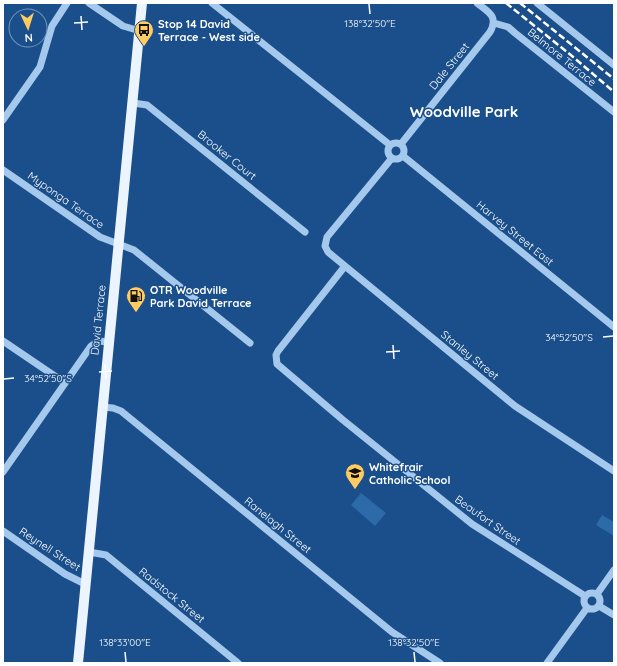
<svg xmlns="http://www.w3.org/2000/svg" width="617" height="666" viewBox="0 0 617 666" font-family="Quicksand,sans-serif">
	<rect width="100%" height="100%" fill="#1a4f8b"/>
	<!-- green -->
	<path fill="#2d6aa9" d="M 361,493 L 386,513 L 375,526 L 351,505 Z
		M 602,515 L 614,522 L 614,536 L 596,525 Z"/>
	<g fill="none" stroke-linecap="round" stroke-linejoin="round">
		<!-- minor -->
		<path stroke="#a5c8ed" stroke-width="7" d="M 89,3 L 123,26 L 140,31
			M 212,3 L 390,145
			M 537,3 L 614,65
			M 494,23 L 508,27 L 515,33 L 614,112
			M 133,103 L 147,105 L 305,232
			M 3,120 L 40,67 L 52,26 L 67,3
			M388 151a8 8 0 1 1 16 0a8 8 0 1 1-16 0Z
			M 401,144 L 490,32 C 499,16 488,12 477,3
			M 403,156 L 614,327
			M 392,158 L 327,237 L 325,246 L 328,252 L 515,406 L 614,471
			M 3,170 L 100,237 L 134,250 L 250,343
			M 345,266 L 278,351 L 276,355 L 277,364 L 343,420 L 472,524 L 585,596
			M 3,341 L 65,383
			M 102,407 L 113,408 L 121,411 L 392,632 L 440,663
			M 3,472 L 91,346 L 98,341 L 108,342
			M 3,531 L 65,574 L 85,584
			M 89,552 L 106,555 L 238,663
			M584 601a8 8 0 1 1 16 0a8 8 0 1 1-16 0Z
			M 597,594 L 614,570
			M 599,606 L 614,615
			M 547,663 L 587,608"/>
		<!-- major -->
		<path stroke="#ebf4ff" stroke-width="10" d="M 78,663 L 142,3"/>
		<!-- rail -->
		<path stroke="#fff" stroke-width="2.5" stroke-dasharray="7 3" stroke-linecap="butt" d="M 506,3 L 572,56 L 614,92
			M 520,3 L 614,79"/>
	</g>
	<!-- ticks -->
	<path fill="none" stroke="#fff" stroke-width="1.5" d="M 369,4 L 370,14M 81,16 L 82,30M 74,23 L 88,22M 603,337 L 613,336M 393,345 L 394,359M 386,352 L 400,351M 105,365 L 106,379M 99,372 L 112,371M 4,379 L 14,378M 125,652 L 126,662M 414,652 L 415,662"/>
	<!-- icons -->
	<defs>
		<g id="bus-pin" transform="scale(1)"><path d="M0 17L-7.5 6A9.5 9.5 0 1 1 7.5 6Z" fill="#ffcc61" stroke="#1a4f8b"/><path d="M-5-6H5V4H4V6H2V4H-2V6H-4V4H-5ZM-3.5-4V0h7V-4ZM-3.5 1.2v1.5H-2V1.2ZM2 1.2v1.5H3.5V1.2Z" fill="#111"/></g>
		<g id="fuel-pin" transform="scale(1)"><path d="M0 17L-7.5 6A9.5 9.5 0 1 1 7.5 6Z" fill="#ffcc61" stroke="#1a4f8b"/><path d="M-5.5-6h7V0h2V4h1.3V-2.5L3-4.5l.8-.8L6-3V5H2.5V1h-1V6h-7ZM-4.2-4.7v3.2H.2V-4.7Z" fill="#111"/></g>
		<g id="school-pin" transform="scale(1)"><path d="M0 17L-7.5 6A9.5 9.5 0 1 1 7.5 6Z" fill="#ffcc61" stroke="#1a4f8b"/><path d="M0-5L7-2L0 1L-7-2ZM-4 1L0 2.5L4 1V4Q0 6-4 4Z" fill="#111"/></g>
	</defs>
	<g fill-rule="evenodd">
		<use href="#bus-pin" x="144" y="30"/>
		<use href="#fuel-pin" x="136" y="296"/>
		<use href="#school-pin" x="355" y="473"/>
	</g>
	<g text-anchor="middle" stroke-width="3" stroke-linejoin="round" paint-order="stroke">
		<!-- poi labels -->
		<g font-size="11" font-weight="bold" fill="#fff" stroke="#1a4f8b" text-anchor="start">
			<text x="158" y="28">Stop 14 David<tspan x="158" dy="13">Terrace - West side</tspan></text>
			<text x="150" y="294">OTR Woodville<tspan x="150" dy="13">Park David Terrace</tspan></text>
			<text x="369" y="471">Whitefrair<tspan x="369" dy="13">Catholic School</tspan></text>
		</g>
		<!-- street labels -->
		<g font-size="11" fill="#fff" stroke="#1a4f8b">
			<text transform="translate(562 57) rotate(39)" y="4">Belmore Terrace</text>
			<text transform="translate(449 66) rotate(-51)" y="4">Dale Street</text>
			<text transform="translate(227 155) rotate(39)" y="4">Brooker Court</text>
			<text transform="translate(66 200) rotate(35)" y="4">Myponga Terrace</text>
			<text transform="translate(515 233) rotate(39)" y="4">Harvey Street East</text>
			<text transform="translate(98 320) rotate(-84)" y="4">David Terrace</text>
			<text transform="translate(470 355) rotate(39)" y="4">Stanley Street</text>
			<text transform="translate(488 520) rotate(35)" y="4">Beaufort Street</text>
			<text transform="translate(278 525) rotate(39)" y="4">Ranelagh Street</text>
			<text transform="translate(50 549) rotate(33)" y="4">Reynell Street</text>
			<text transform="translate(172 595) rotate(39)" y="4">Radstock Street</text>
		</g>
		<!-- district labels -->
		<g font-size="15" font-weight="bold" fill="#fff" stroke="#1a4f8b">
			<text x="464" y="117">Woodville Park</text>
		</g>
	</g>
	<g font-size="10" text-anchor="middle" fill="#fff" stroke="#1a4f8b" stroke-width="3" stroke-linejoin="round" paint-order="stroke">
		<text x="370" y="27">138°32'50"E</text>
		<text x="569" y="341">34°52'50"S</text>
		<text x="48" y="382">34°52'50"S</text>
		<text x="125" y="646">138°33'00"E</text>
		<text x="414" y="646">138°32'50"E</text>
	</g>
	<!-- border -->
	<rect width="617" height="666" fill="none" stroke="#ffffff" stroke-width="8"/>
	<!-- north arrow -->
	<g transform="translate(28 28) rotate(176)"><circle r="19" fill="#1a4f8b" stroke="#7695b9"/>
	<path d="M0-3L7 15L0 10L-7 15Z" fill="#ffcc61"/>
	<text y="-6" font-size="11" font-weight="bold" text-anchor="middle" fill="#ffffff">N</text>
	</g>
</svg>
